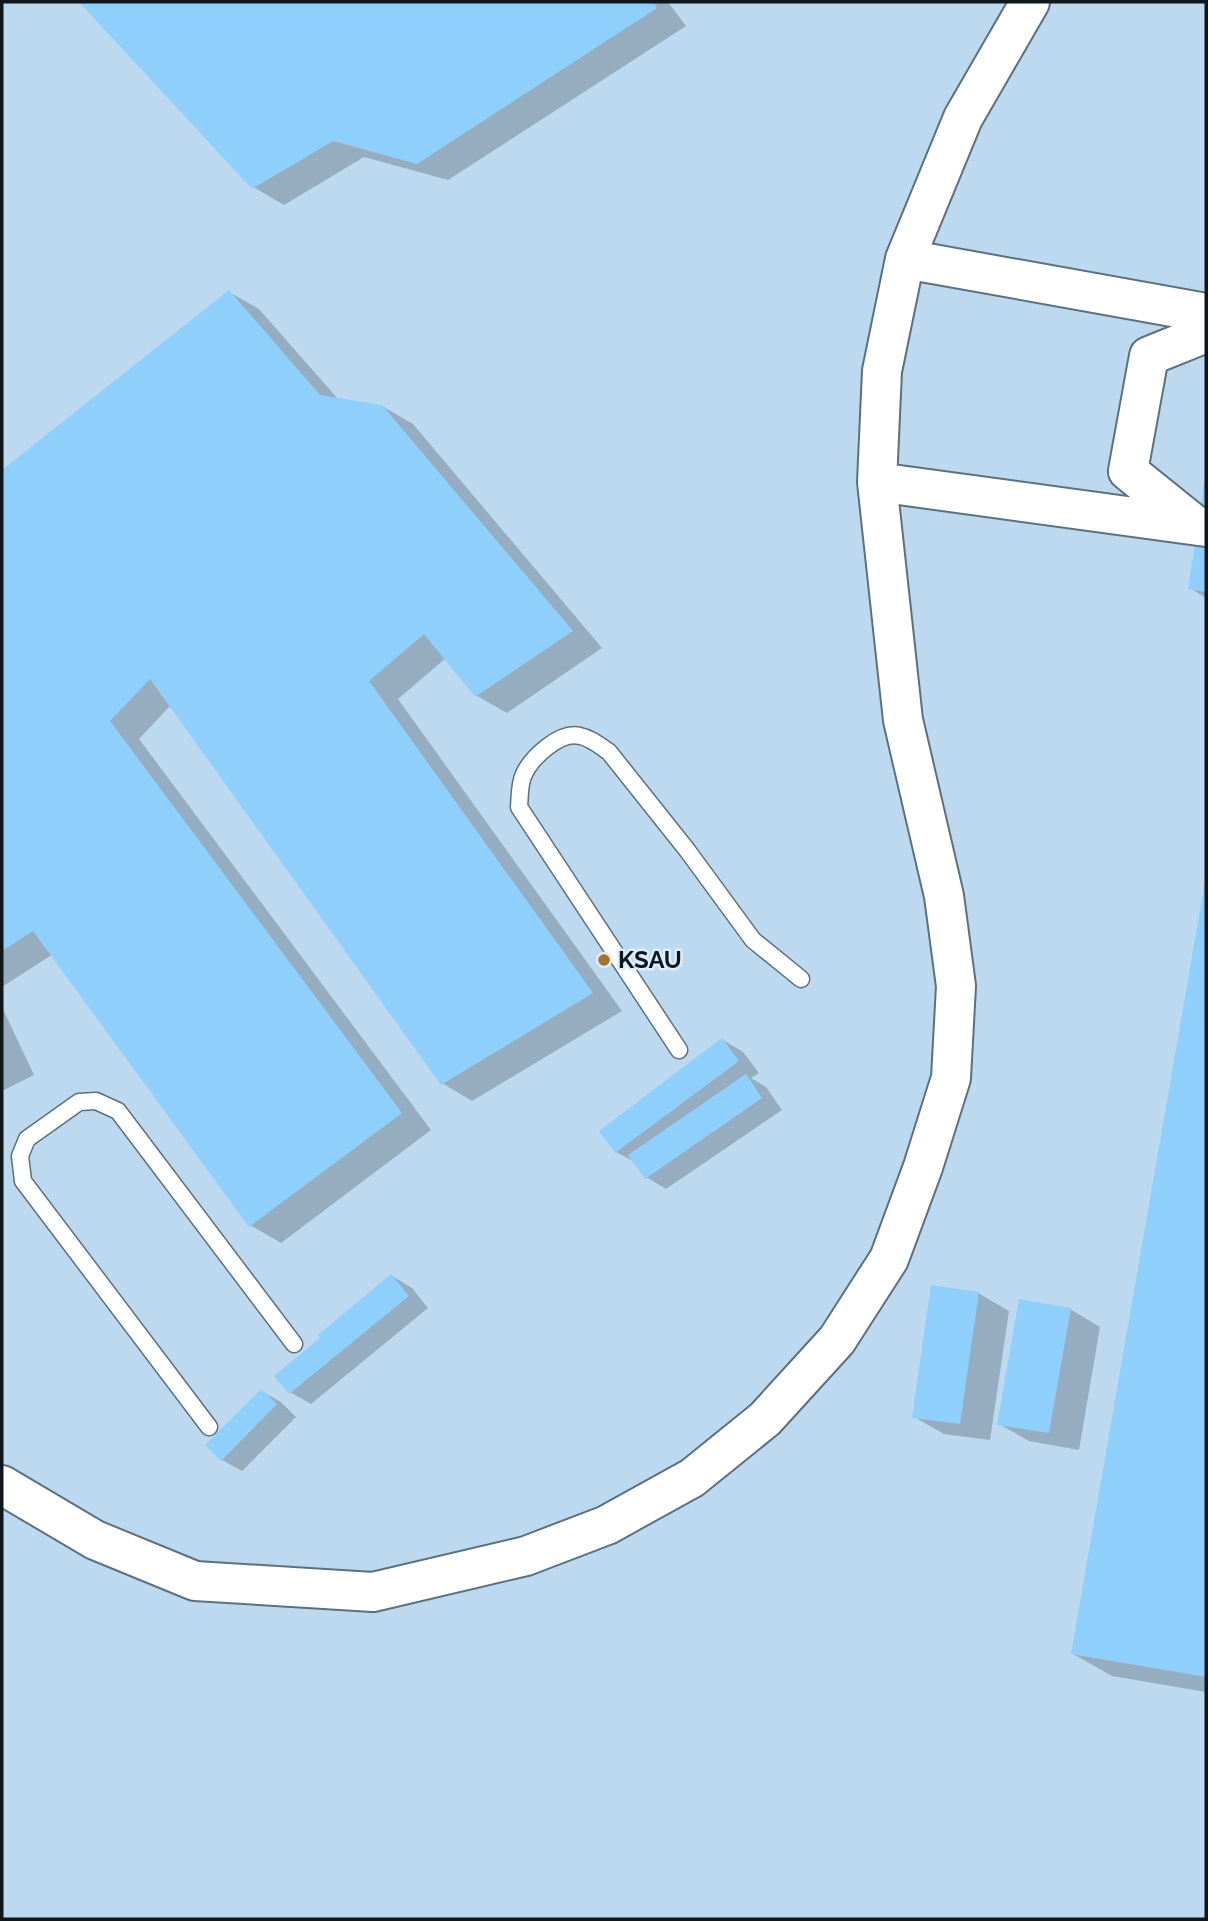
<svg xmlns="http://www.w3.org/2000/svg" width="1208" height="1921" viewBox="0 0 1208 1921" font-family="Raleway,sans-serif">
	<rect width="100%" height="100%" fill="#cbe2f2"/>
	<!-- built -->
	<path fill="#bcd9ef" d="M 2,2 L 1206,2 L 1206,1919 L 2,1919 Z"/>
	<!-- shadow -->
	<path fill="#0003" d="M 82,2 L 668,2 L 686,26 L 448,180 L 364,157 L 284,205 L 253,187 Z
		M 229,292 L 259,309 L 338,399 L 382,406 L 413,424 L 602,648 L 507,713 L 477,696 L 446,658 L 398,699 L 622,1011 L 472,1101 L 442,1083 L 171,705 L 139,739 L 431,1130 L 281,1243 L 250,1225 L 53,954 L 2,987 L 2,472 Z
		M 1206,480 L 1206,598 L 1190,588 Z
		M 1206,884 L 1206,1692 L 1112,1676 L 1073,1654 Z
		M 2,1007 L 34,1075 L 2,1091 Z
		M 723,1040 L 743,1052 L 759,1073 L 751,1078 L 766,1087 L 782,1110 L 666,1189 L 646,1177 L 637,1163 L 616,1152 Z
		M 392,1276 L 412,1288 L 428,1308 L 311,1404 L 290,1392 L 322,1338 Z
		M 978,1293 L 1009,1311 L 990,1440 L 944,1434 L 914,1417 Z
		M 1070,1309 L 1100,1327 L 1079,1450 L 1029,1441 L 999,1424 Z
		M 261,1391 L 281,1402 L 296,1417 L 242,1471 L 222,1460 Z"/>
	<!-- building -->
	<path fill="#8fcffb" d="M 79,2 L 653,2 L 657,8 L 417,164 L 333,141 L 252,189 Z
		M 229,290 L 320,395 L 382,405 L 573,631 L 475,697 L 424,634 L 369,681 L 593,993 L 441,1085 L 150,679 L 110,721 L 402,1113 L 249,1227 L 33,931 L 2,951 L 2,470 Z
		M 1205,479 L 1206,479 L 1206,592 L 1188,589 Z
		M 1205,882 L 1206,882 L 1206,1677 L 1071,1654 Z
		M 722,1038 L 739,1061 L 615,1153 L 599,1131 Z
		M 746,1074 L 762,1098 L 645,1179 L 628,1155 Z
		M 391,1274 L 409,1296 L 289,1394 L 274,1376 L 320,1338 L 318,1335 Z
		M 931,1285 L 979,1292 L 960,1424 L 912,1418 Z
		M 1019,1299 L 1071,1308 L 1049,1433 L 997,1425 Z
		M 261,1389 L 277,1404 L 221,1461 L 205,1445 Z"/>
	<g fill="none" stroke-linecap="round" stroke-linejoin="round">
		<!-- lane casing -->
		<g stroke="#5c717f" stroke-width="19">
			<path id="lane" d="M 679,1050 L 519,807 C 520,797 519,784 524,774 C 532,757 560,731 580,736 C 591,738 600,746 609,752 L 687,850 L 753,940 L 801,979
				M 209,1427 L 23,1181 L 20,1156 L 27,1139 L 79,1102 L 96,1101 L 118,1111 L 294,1344"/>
		</g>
		<!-- secondary casing -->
		<g stroke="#5c717f" stroke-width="42">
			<path id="secondary" d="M 905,259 L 1206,313
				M 877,482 L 1206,527
				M 1195,525 L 1128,471 L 1149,356 L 1206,333
				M 2,1485 L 95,1540 L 195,1581 L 373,1592 L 526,1556 L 607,1525 L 692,1478 L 765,1419 L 837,1340 L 889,1259 L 923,1167 L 951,1078 L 956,986 L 944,896 L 903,720 L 877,482 L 882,371 L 905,259 L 963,118 L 1030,2"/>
		</g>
		<!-- lane -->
		<use href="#lane" stroke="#fff" stroke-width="16"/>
		<!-- secondary -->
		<use href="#secondary" stroke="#fff" stroke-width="38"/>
	</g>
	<!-- markers -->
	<circle fill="#a8722d" stroke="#dceefc" stroke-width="2.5" cx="604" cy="960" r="7"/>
	<g text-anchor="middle" stroke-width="5" stroke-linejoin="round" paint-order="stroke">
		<!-- poi labels -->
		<g font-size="24" font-weight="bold" fill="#0f171c" stroke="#dceefc" text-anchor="start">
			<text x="618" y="968">KSAU</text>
		</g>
	</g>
	<!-- border -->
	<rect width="1208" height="1921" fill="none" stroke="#0f171c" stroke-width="7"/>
</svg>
